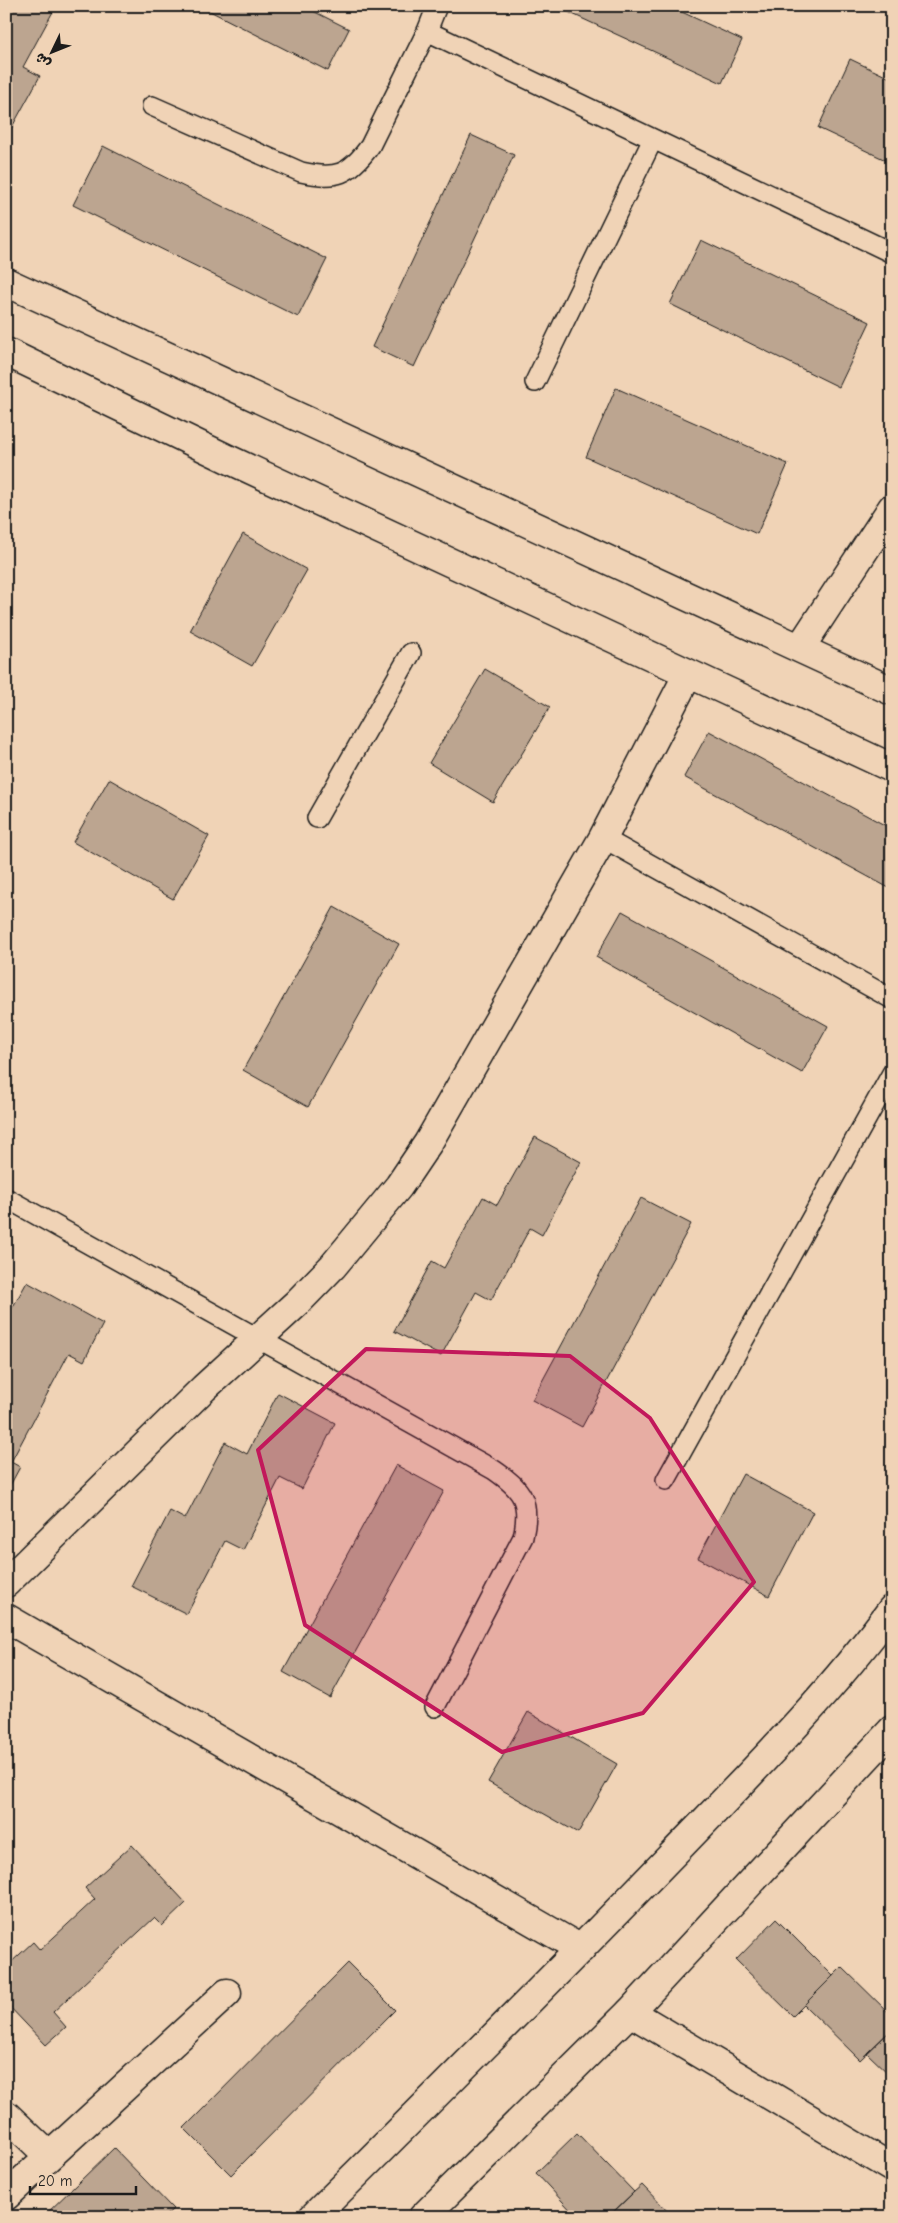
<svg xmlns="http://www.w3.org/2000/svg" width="898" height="2223" viewBox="0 0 898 2223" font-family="'Comic Neue','Playpen Sans Arabic',sans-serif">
	<rect width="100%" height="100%" fill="#f0d3b6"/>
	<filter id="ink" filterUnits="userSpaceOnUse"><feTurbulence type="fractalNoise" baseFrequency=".02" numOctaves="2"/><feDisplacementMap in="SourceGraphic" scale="10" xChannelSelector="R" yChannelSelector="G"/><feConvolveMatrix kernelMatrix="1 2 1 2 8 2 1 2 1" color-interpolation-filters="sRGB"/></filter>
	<g filter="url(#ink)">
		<!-- building -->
		<path fill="#bca590" stroke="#1c1c1c" d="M 6,6 L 56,6 L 23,67 L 40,76 L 6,138 Z
			M 200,6 L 303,6 L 349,29 L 328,71 Z
			M 555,6 L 669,6 L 742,40 L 722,83 Z
			M 850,59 L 892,79 L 892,163 L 818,128 Z
			M 471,135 L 514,155 L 414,367 L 372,347 Z
			M 103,146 L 327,259 L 298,317 L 73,205 Z
			M 701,240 L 870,322 L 839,387 L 670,304 Z
			M 616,388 L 788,464 L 757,534 L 586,457 Z
			M 243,534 L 307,570 L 252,666 L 190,631 Z
			M 485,669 L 550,707 L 493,802 L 429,763 Z
			M 709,731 L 892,829 L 892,883 L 889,888 L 684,777 Z
			M 109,779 L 209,836 L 173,899 L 73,842 Z
			M 334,907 L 399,944 L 308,1107 L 243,1070 Z
			M 622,911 L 828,1026 L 802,1073 L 596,957 Z
			M 535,1137 L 581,1162 L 542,1235 L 530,1228 L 491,1300 L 476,1292 L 441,1356 L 394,1331 L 432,1261 L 444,1268 L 483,1197 L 497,1205 Z
			M 641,1198 L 691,1224 L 582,1427 L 532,1400 Z
			M 27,1282 L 103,1324 L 84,1361 L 69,1353 L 11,1462 L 20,1467 L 6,1493 L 6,1349 L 9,1344 L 6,1343 L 6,1319 Z
			M 278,1393 L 335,1423 L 302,1489 L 280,1478 L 243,1550 L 225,1541 L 187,1614 L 131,1586 L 170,1511 L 185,1519 L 225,1442 L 247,1454 Z
			M 396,1465 L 444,1491 L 330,1698 L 283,1672 Z
			M 743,1474 L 813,1512 L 769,1596 L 698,1558 Z
			M 528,1712 L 617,1764 L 578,1833 L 488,1782 Z
			M 132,1845 L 186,1903 L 162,1926 L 154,1918 L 53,2012 L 66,2027 L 46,2045 L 6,2003 L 6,1967 L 33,1942 L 40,1950 L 95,1899 L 85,1888 Z
			M 776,1919 L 833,1976 L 793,2016 L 736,1960 Z
			M 348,1963 L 395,2010 L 231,2175 L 184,2128 Z
			M 842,1967 L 892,2016 L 892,2029 L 860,2060 L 804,2005 Z
			M 892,2029 L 892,2077 L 867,2053 Z
			M 577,2133 L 634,2192 L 608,2217 L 577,2217 L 536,2173 Z
			M 114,2148 L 173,2209 L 164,2217 L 43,2217 Z
			M 642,2185 L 673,2217 L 608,2217 L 634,2192 Z"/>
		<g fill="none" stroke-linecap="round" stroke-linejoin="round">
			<!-- service casing -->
			<g stroke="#1c1c1c" stroke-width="22">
				<path id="service" d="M 427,31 L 892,253
					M 152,106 L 301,172 C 336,180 349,175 370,146 L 427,31 L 437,6
					M 535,382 L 653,139
					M 317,818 L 411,653
					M 603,838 L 892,999
					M 6,1198 L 494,1470 C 523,1490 531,1502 523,1537 L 435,1707
					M 666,1480 L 892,1073"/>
			</g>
			<!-- minor casing -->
			<g stroke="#1c1c1c" stroke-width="31">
				<path id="minor" d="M 800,648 L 892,508
					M 6,1583 L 204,1388 L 297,1303 L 333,1266 L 399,1186 L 428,1143 L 603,838 L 688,674
					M 6,1618 L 581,1949
					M 630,2012 L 892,2168
					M 6,2115 L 49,2156
					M 6,2196 L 227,1993"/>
			</g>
			<!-- tertiary casing -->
			<g stroke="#1c1c1c" stroke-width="31">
				<path id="tertiary" d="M 6,282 L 892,691
					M 6,352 L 228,459 L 892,768"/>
			</g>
			<!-- secondary casing -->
			<g stroke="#1c1c1c" stroke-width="31">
				<path id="secondary" d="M 313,2217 C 433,2098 552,1979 670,1857 C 746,1778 826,1699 892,1609
					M 423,2217 L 630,2012 L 892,1730"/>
			</g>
			<!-- service -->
			<use href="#service" stroke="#f0d3b6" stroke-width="19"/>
			<!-- minor -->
			<use href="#minor" stroke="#f0d3b6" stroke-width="28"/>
			<!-- tertiary -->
			<use href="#tertiary" stroke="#f0d3b6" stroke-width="28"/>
			<!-- secondary -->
			<use href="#secondary" stroke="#f0d3b6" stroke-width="28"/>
		</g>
	</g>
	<!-- marked area -->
	<path fill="#c2185b" fill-opacity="0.2" stroke="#c2185b" stroke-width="4" stroke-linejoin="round" d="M 366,1349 L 570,1356 L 650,1418 L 754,1582 L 643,1713 L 502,1752 L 305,1625 L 258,1450 Z"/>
	<!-- margin -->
	<rect width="898" height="2223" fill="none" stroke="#f0d3b6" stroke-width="25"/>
	<rect x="12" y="12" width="873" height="2198" fill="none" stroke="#1c1c1c" stroke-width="2" filter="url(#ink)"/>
	<!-- north arrow -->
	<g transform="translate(52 52) rotate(227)" stroke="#f0d3b6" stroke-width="4" paint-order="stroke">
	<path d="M0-4L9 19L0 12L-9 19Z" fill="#1c1c1c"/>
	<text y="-8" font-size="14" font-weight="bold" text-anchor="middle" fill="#1c1c1c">ش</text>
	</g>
	<!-- scale -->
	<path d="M30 2186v8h106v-8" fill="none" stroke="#1c1c1c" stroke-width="2.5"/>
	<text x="38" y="2186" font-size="15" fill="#1c1c1c" stroke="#f0d3b6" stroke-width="4" paint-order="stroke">20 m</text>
</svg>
